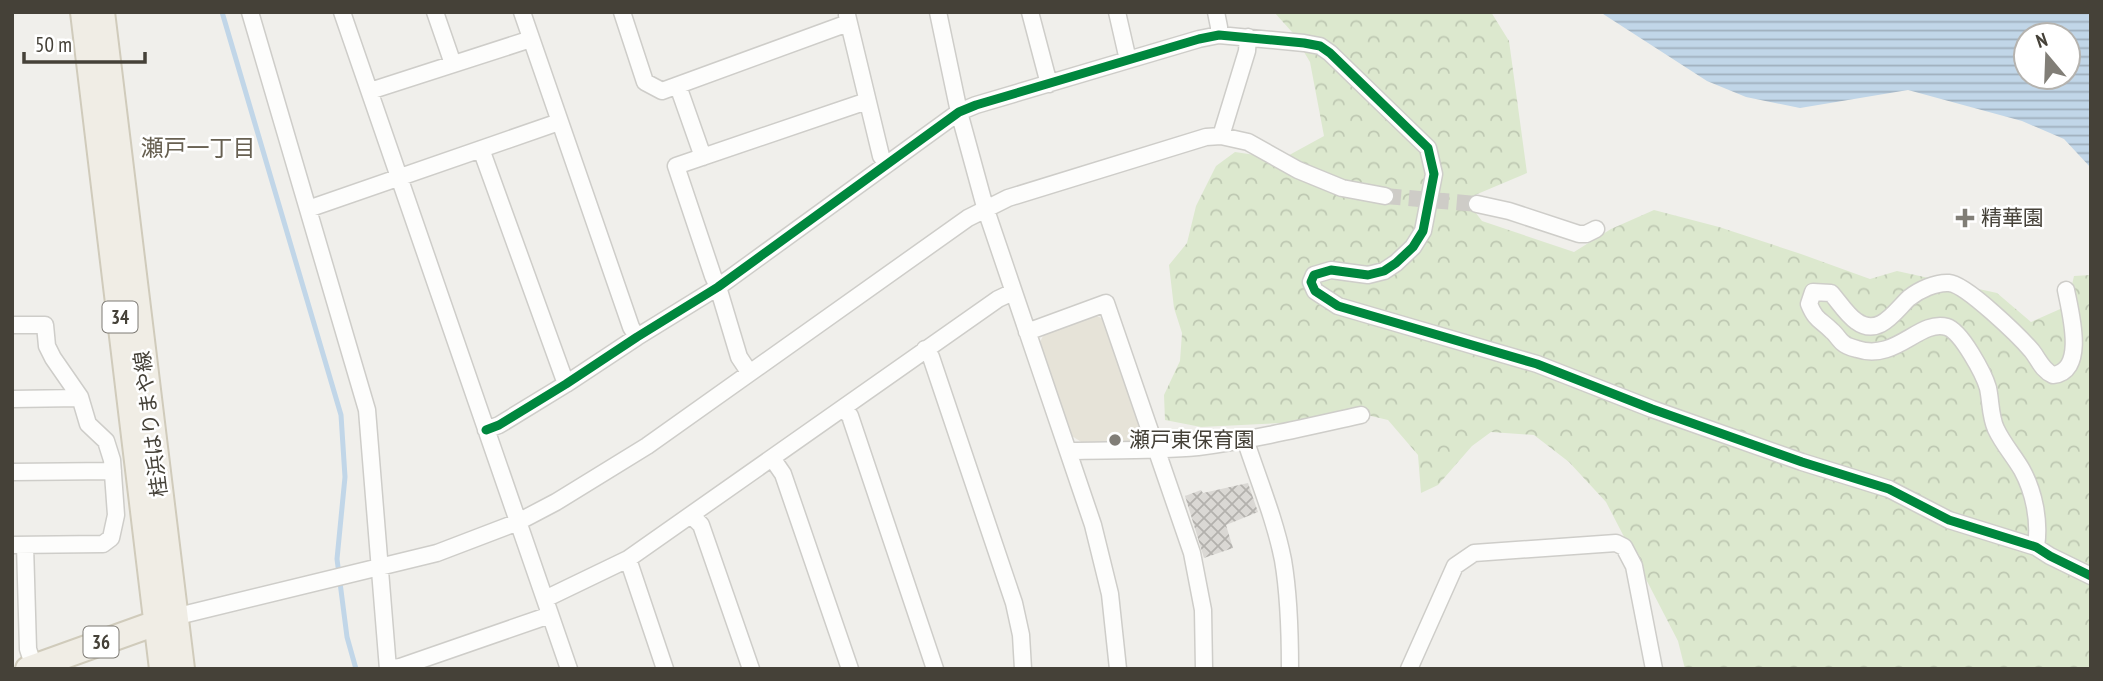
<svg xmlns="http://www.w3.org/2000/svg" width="2103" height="681" viewBox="0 0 2103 681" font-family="'PT Sans Narrow','Noto Sans JP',sans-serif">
	<defs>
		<pattern id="forest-crowns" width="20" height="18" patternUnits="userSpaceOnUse" patternTransform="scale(1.75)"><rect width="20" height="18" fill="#dce8ce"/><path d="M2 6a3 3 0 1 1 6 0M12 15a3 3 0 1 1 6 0" fill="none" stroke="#bec8b2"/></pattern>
		<pattern id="water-rules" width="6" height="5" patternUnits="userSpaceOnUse" patternTransform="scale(1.75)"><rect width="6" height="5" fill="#c1d6e8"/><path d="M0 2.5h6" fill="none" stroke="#9fafbd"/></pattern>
		<pattern id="building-cross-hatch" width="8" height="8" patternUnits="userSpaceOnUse" patternTransform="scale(1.75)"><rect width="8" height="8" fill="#dad8d4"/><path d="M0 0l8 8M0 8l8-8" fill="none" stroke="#b3b1ad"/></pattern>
	</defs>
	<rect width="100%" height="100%" fill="#f0efeb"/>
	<!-- education -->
	<path fill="#e6e3d8" d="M 1093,314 L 1105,320 L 1145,432 L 1138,443 L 1083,443 L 1072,436 L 1040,342 L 1046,330 Z"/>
	<!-- forest -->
	<path fill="url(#forest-crowns)" d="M 1274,12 L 1491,12 L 1509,41 L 1527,173 L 1475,195 L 1472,208 L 1482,221 L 1574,252 L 1611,229 L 1654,210 L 1719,227 L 1801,254 L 1870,279 L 1897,271 L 1997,293 L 2031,322 L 2067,306 L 2074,276 L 2091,275 L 2091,669 L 1685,669 L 1678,641 L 1606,502 L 1569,462 L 1534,435 L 1491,432 L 1472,446 L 1438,485 L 1421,493 L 1418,455 L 1388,420 L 1350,411 L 1321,421 L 1201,427 L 1165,420 L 1164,395 L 1180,361 L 1182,333 L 1174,308 L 1169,265 L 1187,243 L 1196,206 L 1216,166 L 1235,152 L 1282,159 L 1324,136 L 1310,62 L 1292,32 Z"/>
	<!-- water -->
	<path fill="url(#water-rules)" fill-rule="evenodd" d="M 1600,12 L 2091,12 L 2091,168 L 2064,139 L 2022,121 L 1908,90 L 1800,108 L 1746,97 L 1707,81 ZM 2026,35 L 2068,35 L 2068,77 L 2026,77 Z"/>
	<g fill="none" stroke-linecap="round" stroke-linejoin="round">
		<!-- stream -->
		<path stroke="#c1d6e8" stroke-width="5" d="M 222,12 L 341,415 L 345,477 L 337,559 L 347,637 L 356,669"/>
	</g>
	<!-- building -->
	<path fill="url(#building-cross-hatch)" d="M 1248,483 L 1258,512 L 1226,525 L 1233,548 L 1204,558 L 1185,496 L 1201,490 L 1203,493 Z"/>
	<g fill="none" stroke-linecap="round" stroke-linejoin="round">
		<!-- minor-tunnel -->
		<path stroke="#ceccc7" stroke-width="16" stroke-dasharray="16 8" stroke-linecap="butt" d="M 1385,196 L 1477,204"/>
		<!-- minor casing -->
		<g stroke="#cecdc9" stroke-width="19">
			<path id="minor" d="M 250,12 L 367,410 L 388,669
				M 342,12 L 569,669
				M 435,12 L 453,64
				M 522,12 L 631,327 L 637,337
				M 622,12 L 645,82 L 662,91 L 848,23
				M 938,12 L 959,112 L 985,207 L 1093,525 L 1110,594 L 1118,669
				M 1030,12 L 1049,84
				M 1117,12 L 1128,60
				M 1216,12 L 1219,27 L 1219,35
				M 847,15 L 881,156 L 887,164
				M 678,86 L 703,157
				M 370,91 L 531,39
				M 1221,136 L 1247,51 L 1248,37
				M 481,149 L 566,384
				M 1477,204 L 1509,211 L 1579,234 L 1586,234 L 1596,229
				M 308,209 L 559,122
				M 12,325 L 45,325 L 47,346 L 53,358 L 80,397 L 88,424 L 106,441 L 112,460 L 116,515 L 111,538 L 103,544 L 12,545
				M 1027,332 L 1106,303 L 1192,553 L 1203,610 L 1204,669
				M 925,349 L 931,357 L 1014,603 L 1021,635 L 1023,669
				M 749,372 L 739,357 L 718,287 L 713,276 L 676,166 L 867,101
				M 12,399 L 80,398
				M 843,408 L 850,416 L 935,669
				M 486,430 L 499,425 L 566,384 L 637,337 L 718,287 L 959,112 L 976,105 L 1199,39 L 1219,35 L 1304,43 L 1320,46 L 1330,53 L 1428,148 L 1434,174 L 1423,231 L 1413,247 L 1396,263 L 1384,271 L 1368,275 L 1331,270 L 1314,275 L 1311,282 L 1315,291 L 1338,306 L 1537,364 L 1652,409 L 1802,462 L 1889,489 L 1949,520 L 2036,547 L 2050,556 L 2091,576
				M 1245,439 C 1258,479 1275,519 1283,560 C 1289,595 1290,632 1290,669
				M 1069,451 C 1112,450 1155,451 1198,447 C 1252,440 1307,427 1361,415
				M 772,458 L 783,474 L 850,669
				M 12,472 L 113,471
				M 691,515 L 701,525 L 751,669
				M 25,545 L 28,649 L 34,667
				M 2036,547 C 2040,521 2034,492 2022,470 C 2014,456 2003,444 1996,429 C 1990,416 1991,402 1988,388 C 1984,374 1961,331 1947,327 C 1919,319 1896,362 1857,349 C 1853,348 1846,346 1843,343 C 1839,340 1836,334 1832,331 C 1820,319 1816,321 1809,304 L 1813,292 L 1831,293 C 1839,302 1847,315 1856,321 C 1879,338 1895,311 1909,298 C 1919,290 1936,282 1949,283 C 1966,284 2020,337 2032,351 C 2039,360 2042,370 2053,375 C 2087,372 2070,311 2066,290
				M 628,559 L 665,669
				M 545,599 L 628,559 L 998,299 L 1013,292
				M 174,617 L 437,553 L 518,522 L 556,502 L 647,446 L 968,218 L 1008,198 L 1206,137 L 1221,136 L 1248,142 L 1298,170 L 1342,188 L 1385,196
				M 388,669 L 400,667 L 550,615
				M 1409,669 L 1455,566 L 1474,553 L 1616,543 L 1624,547 L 1634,566 L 1654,669"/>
		</g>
		<!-- primary casing -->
		<g stroke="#d0cbbb" stroke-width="28">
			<path id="primary" d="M 83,12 L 162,669
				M 102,12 L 182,669
				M 28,669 L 170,618"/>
		</g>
		<!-- minor -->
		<use href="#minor" stroke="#fdfdfc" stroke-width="16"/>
		<!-- primary -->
		<use href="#primary" stroke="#f0ede5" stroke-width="24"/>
		<!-- cycleway casing -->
		<g stroke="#fff" stroke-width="13">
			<path id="cycleway" d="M 486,430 L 499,425 L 566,384 L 637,337 L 718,287 L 959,112 L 976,105 L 1199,39 L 1219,35 L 1304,43 L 1320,46 L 1330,53 L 1428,148 L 1434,174 L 1423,231 L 1413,247 L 1396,263 L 1384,271 L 1368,275 L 1331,270 L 1314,275 L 1311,282 L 1315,291 L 1338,306 L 1537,364 L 1652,409 L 1802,462 L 1889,489 L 1949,520 L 2036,547 L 2050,556 L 2091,576"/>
		</g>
		<!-- cycleway -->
		<use href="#cycleway" stroke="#00873e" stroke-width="9"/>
	</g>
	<!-- markers -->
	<g fill="#817e77" stroke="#fff" stroke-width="2.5">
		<path d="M1961.5 207.5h7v7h7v7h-7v7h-7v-7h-7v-7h7z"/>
		<circle cx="1115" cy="440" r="7"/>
	</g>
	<g text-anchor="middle" stroke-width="5" stroke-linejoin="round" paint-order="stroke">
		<!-- shield labels -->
		<g fill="#fff" stroke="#7d7a74" stroke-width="2">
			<rect x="102.5" y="301.5" width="35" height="31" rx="5"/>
			<rect x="83.5" y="626.5" width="35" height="31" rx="5"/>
		</g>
		<g font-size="19" font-weight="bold" fill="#454138">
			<text x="120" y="324">34</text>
			<text x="101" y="649">36</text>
		</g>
		<!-- poi labels -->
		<g font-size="21" fill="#454138" stroke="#fff" text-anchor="start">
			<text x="1981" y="225">精華園</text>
			<text x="1129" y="447">瀬戸東保育園</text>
		</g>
		<!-- street labels -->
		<g font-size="21" fill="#454138" stroke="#fff">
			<text transform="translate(151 424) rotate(-97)" y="7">桂浜はりまや線</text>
		</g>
		<!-- neighbourhood labels -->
		<g font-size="23" fill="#676051" stroke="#fff">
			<text x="198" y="156">瀬戸一丁目</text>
		</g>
	</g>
	<!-- border -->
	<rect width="2103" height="681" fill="none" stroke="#454138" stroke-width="28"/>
	<!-- north arrow -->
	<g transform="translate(2047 56) rotate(341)"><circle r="33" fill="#ffffff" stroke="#b5b3af" stroke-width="2"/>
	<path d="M0-5L12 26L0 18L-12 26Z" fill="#817e77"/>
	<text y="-10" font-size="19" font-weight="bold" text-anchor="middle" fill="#454138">N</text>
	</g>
	<!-- scale -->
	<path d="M24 52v10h121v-10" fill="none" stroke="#454138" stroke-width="3.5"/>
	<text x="35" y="52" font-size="21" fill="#454138" stroke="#ffffff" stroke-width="5" paint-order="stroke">50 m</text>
</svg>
